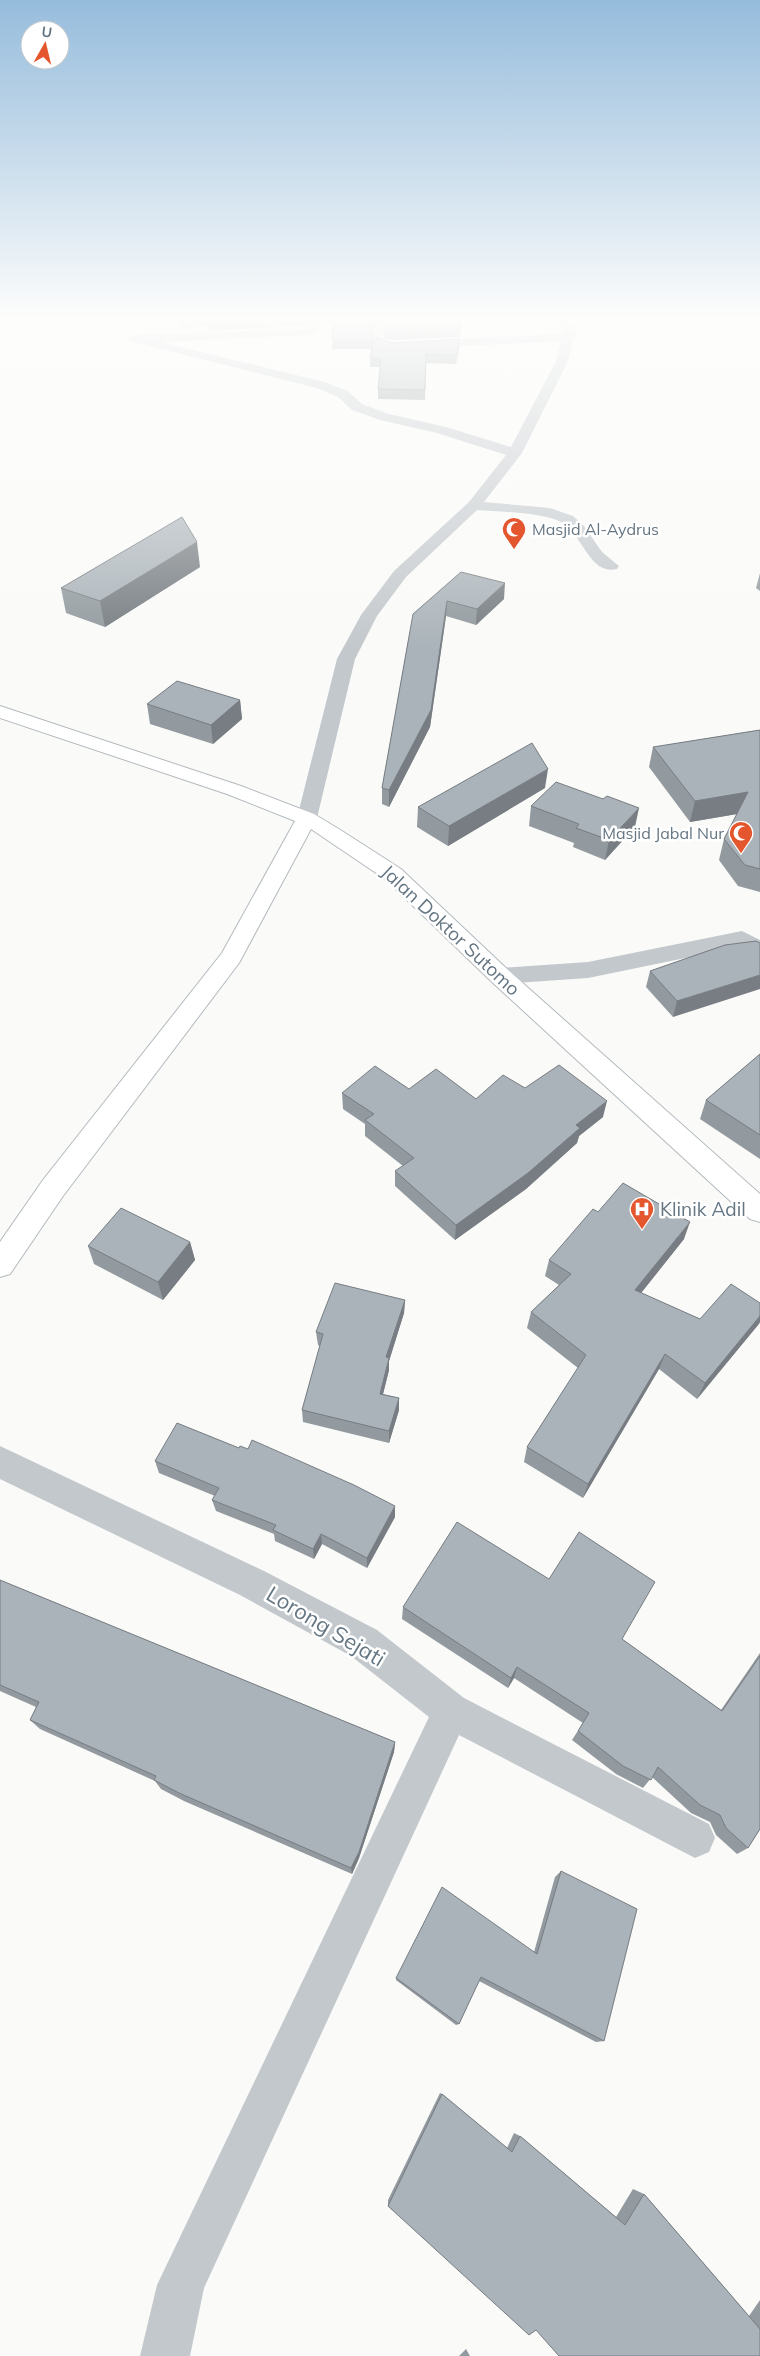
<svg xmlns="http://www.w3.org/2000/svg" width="760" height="2356" viewBox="0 0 760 2356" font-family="Mulish,sans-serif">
	<rect width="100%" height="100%" fill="#fafaf8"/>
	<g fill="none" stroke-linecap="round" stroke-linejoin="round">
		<!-- secondary casing -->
		<g stroke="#b3babf" stroke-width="2">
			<path id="secondary" d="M 0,706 L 241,786 L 314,814 L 342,831 L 401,869 L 508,970 L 760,1194 L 760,1222 L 750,1219 L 492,982 L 385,879 L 311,829 L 239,963 L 63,1196 L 10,1274 L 0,1277 L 0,1242 L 43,1180 L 222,953 L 295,821 L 227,794 L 0,718 Z"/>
		</g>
		<!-- street -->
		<path fill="#c3c8cc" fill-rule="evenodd" d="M 310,320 L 322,320 L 324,325 L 314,334 L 310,335 L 159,342 L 325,382 L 348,391 L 362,404 L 389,414 L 446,427 L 511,447 L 556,361 L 561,341 L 395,350 L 373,345 L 372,331 L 378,328 L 382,329 L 383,341 L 395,342 L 563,334 L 564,330 L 554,320 L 567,320 L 576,329 L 576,337 L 573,340 L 568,361 L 522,453 L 484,502 L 550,508 L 573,516 L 584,526 L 602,552 L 619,566 L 617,569 C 589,576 582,532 561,522 C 542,512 500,512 477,510 L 406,577 L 377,616 L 355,659 L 317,818 L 314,822 L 307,824 L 300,822 L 297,818 L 337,659 L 361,615 L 394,571 L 469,502 L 506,455 L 437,433 L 380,420 L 352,410 L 338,397 L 317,388 L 130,341 L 128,339 L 134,335 L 307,329 L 312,324 Z
			M 742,931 L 760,940 L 760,958 L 739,947 L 588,978 L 500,984 L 492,982 L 488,976 L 492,970 L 500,968 L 588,962 Z
			M 0,1446 L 264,1571 L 377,1630 L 464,1698 L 709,1824 L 715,1838 L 709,1852 L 695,1858 L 459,1735 L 204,2288 L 190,2356 L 140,2356 L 157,2285 L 429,1717 L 351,1656 L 240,1595 L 0,1479 Z"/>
		<!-- secondary -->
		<use href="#secondary" fill="#fff" fill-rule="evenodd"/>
	</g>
	<!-- wall -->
	<path fill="#929a9f" d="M 179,320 L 309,320 L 308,325 L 209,331 L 208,326 L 180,328 Z
		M 324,320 L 462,320 L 460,337 L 395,340 L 385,339 L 382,327 L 377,326 L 371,330 L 372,337 L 395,343 L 459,339 L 456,364 L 426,363 L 425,400 L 378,399 L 378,389 L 380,367 L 370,367 L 370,358 L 372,349 L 332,349 L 333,324 L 326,324 Z
		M 200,567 L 105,627 L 66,613 L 61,588 Z
		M 461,572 L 504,599 L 476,625 L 446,616 L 430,727 L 389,807 L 382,804 L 382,788 L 413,614 Z
		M 760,573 L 760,591 L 756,588 Z
		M 240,700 L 242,719 L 213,744 L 150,724 L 147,704 Z
		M 760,730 L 760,892 L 738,886 L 719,860 L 724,839 L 737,814 L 690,822 L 649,767 L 653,747 Z
		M 545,788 L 448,846 L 417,827 L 418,807 Z
		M 531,806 L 635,827 L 605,860 L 573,847 L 574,843 L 529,826 Z
		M 725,945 L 673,1017 L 646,987 L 650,971 Z
		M 760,1054 L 760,1159 L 700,1119 L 706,1100 Z
		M 525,1088 L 603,1117 L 579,1136 L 577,1143 L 526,1189 L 455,1240 L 395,1186 L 395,1171 L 403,1166 L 365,1136 L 365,1124 L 343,1109 L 342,1093 L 409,1089 L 476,1099 Z
		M 598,1212 L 684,1239 L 641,1293 L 700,1319 L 760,1303 L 760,1322 L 697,1399 L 659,1369 L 583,1498 L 524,1462 L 527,1447 L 578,1368 L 527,1328 L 531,1312 L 559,1285 L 545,1276 L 549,1260 Z
		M 190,1242 L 195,1260 L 163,1300 L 94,1264 L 88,1246 Z
		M 405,1300 L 404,1313 L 389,1361 L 389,1370 L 383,1394 L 399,1398 L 399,1410 L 389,1443 L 303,1422 L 302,1410 L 320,1346 L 318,1345 L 316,1332 Z
		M 155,1461 L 395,1517 L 367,1568 L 322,1544 L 314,1559 L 275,1541 L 274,1534 L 216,1511 L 212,1500 L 215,1496 L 159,1473 Z
		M 0,1580 L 395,1742 L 394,1752 L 359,1858 L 352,1874 L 184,1801 L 161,1789 L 155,1781 L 40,1729 L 30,1720 L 36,1707 L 0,1691 Z
		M 403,1607 L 622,1639 L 721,1710 L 760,1653 L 760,1829 L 748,1848 L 737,1854 L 716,1835 L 710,1822 L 691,1813 L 652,1777 L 643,1788 L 616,1774 L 572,1740 L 583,1723 L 514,1678 L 508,1688 L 402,1619 Z
		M 561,1871 L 604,2041 L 596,2042 L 479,1981 L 459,2024 L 456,2025 L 396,1980 L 396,1978 L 534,1952 L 555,1877 Z
		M 440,2093 L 442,2094 L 507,2148 L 514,2133 L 520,2136 L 616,2217 L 633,2189 L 644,2194 L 749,2316 L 760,2300 L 760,2356 L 536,2330 L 388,2206 L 388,2200 Z
		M 466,2349 L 470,2356 L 459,2356 Z"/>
	<!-- shaded-wall -->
	<path fill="#777d82" d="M 371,320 L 377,320 L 377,326 L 370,330 L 370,321 Z
		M 459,339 L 459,348 L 456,364 L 457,355 Z
		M 197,542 L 200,567 L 105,627 L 100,601 Z
		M 505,583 L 504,599 L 476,625 L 477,609 Z
		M 447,601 L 446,616 L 430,727 L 389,807 L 389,790 Z
		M 240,700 L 242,719 L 213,744 L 211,725 Z
		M 548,769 L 545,788 L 448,846 L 449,826 Z
		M 748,792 L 743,813 L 690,822 L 695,801 Z
		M 639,808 L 635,827 L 605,860 L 609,840 Z
		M 760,975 L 760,989 L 673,1017 L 677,1001 Z
		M 607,1101 L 603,1117 L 579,1136 L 577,1143 L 526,1189 L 455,1240 L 456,1225 L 576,1125 Z
		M 690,1222 L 684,1239 L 630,1307 L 635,1290 Z
		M 190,1242 L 195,1260 L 163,1300 L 158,1282 Z
		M 405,1300 L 404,1313 L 389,1361 L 389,1370 L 380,1406 L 380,1394 L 386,1357 Z
		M 760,1316 L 760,1322 L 759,1324 L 697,1399 L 705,1383 Z
		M 665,1354 L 659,1369 L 583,1498 L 588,1484 Z
		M 399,1398 L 399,1410 L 389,1443 L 389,1431 Z
		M 395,1506 L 395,1517 L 367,1568 L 367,1558 Z
		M 321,1534 L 322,1544 L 314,1559 L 313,1549 Z
		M 517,1667 L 514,1678 L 508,1688 L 511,1678 Z
		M 395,1742 L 394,1752 L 359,1858 L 352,1874 L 351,1868 Z"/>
	<!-- building -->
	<path fill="#aab3b9" stroke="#777d82" d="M 208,320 L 228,320 L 208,321 Z
		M 333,320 L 371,320 L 370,321 L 372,337 L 395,343 L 459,339 L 457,355 L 426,354 L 425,390 L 378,389 L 381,358 L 370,358 L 374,340 L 332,340 Z
		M 383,320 L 462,320 L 461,328 L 395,331 L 385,330 Z
		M 182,517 L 197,542 L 100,601 L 61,588 Z
		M 461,572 L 505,583 L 477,609 L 447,601 L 431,710 L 389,790 L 382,788 L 413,614 Z
		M 177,681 L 240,700 L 211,725 L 147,704 Z
		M 760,730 L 760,869 L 745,865 L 724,839 L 748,792 L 695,801 L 653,747 Z
		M 532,743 L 548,769 L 449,826 L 418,807 Z
		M 556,782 L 603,799 L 607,796 L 639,808 L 609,840 L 576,828 L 579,824 L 531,806 Z
		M 756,941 L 760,943 L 760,975 L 677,1001 L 650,971 L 725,945 Z
		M 760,1054 L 760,1135 L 706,1100 Z
		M 559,1065 L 607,1101 L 576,1125 L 580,1128 L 528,1173 L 456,1225 L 395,1171 L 414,1158 L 365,1120 L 374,1114 L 342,1093 L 375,1066 L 409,1089 L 436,1069 L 476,1099 L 503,1075 L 525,1088 Z
		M 623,1183 L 690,1222 L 635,1290 L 700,1319 L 731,1284 L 760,1303 L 760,1316 L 705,1383 L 665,1354 L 588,1484 L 527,1447 L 586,1355 L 531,1312 L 571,1274 L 549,1260 L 593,1209 L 598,1212 Z
		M 121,1208 L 190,1242 L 158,1282 L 88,1246 Z
		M 335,1283 L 405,1300 L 386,1357 L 389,1358 L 380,1394 L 399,1398 L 389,1431 L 302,1410 L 323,1334 L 316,1332 Z
		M 177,1423 L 239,1448 L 240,1446 L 248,1449 L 252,1440 L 354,1485 L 395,1506 L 367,1558 L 321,1534 L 313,1549 L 273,1530 L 276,1525 L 212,1500 L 219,1488 L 155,1461 Z
		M 457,1522 L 549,1579 L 579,1532 L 655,1582 L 622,1639 L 722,1711 L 760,1656 L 760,1829 L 748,1848 L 726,1828 L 720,1815 L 700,1805 L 658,1767 L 651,1780 L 623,1766 L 578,1731 L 589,1713 L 517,1667 L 511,1678 L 403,1607 Z
		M 0,1580 L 395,1742 L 359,1852 L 351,1868 L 179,1793 L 154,1780 L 156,1776 L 30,1720 L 39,1702 L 0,1685 Z
		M 561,1871 L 637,1909 L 604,2041 L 481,1977 L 459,2024 L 396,1978 L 442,1887 L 537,1954 Z
		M 442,2094 L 512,2152 L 520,2136 L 625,2225 L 644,2194 L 760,2329 L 760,2356 L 559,2356 L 536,2330 L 529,2335 L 388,2206 Z"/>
	<!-- sky -->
	<linearGradient id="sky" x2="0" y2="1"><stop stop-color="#96bcdc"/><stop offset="0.49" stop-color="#fdfdfc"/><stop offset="1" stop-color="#fdfdfc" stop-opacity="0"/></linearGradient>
	<rect width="760" height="650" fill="url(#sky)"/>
	<!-- icons -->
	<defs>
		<g id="mosque-pin" transform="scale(1.25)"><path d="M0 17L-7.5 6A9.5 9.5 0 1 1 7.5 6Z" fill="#e4572e" stroke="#fff"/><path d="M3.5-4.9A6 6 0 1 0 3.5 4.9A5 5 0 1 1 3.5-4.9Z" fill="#fff"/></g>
		<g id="hospital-pin" transform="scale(1.25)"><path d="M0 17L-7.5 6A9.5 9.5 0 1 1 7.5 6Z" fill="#e4572e" stroke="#fff"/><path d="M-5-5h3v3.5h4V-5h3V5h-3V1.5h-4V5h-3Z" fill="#fff"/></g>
	</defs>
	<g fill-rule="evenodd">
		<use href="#mosque-pin" x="514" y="529"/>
		<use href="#mosque-pin" x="741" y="833"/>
		<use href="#hospital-pin" x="642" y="1209"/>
	</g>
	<g text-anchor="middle" stroke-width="5" stroke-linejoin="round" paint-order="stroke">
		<!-- far-poi labels -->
		<g font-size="16" fill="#657683" stroke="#fff" text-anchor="start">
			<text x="532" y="535">Masjid Al-Aydrus</text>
			<text x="724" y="839" text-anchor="end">Masjid Jabal Nur</text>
		</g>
		<!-- street labels -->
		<g font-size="19" fill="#657683" stroke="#fff">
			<text transform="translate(451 930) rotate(43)" y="7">Jalan Doktor Sutomo</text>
		</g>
		<!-- poi labels -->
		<g font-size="19" fill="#657683" stroke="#fff" text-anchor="start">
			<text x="660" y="1216">Klinik Adil</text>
		</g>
		<!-- near-street labels -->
		<g font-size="22" fill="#657683" stroke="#fff">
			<text transform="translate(326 1626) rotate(31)" y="8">Lorong Sejati</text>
		</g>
	</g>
	<!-- north arrow -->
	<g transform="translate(45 45) rotate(8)"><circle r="24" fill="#ffffff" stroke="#c1c8cd"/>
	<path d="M0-4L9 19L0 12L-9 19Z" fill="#e4572e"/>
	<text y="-8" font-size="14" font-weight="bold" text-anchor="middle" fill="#657683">U</text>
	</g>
</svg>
